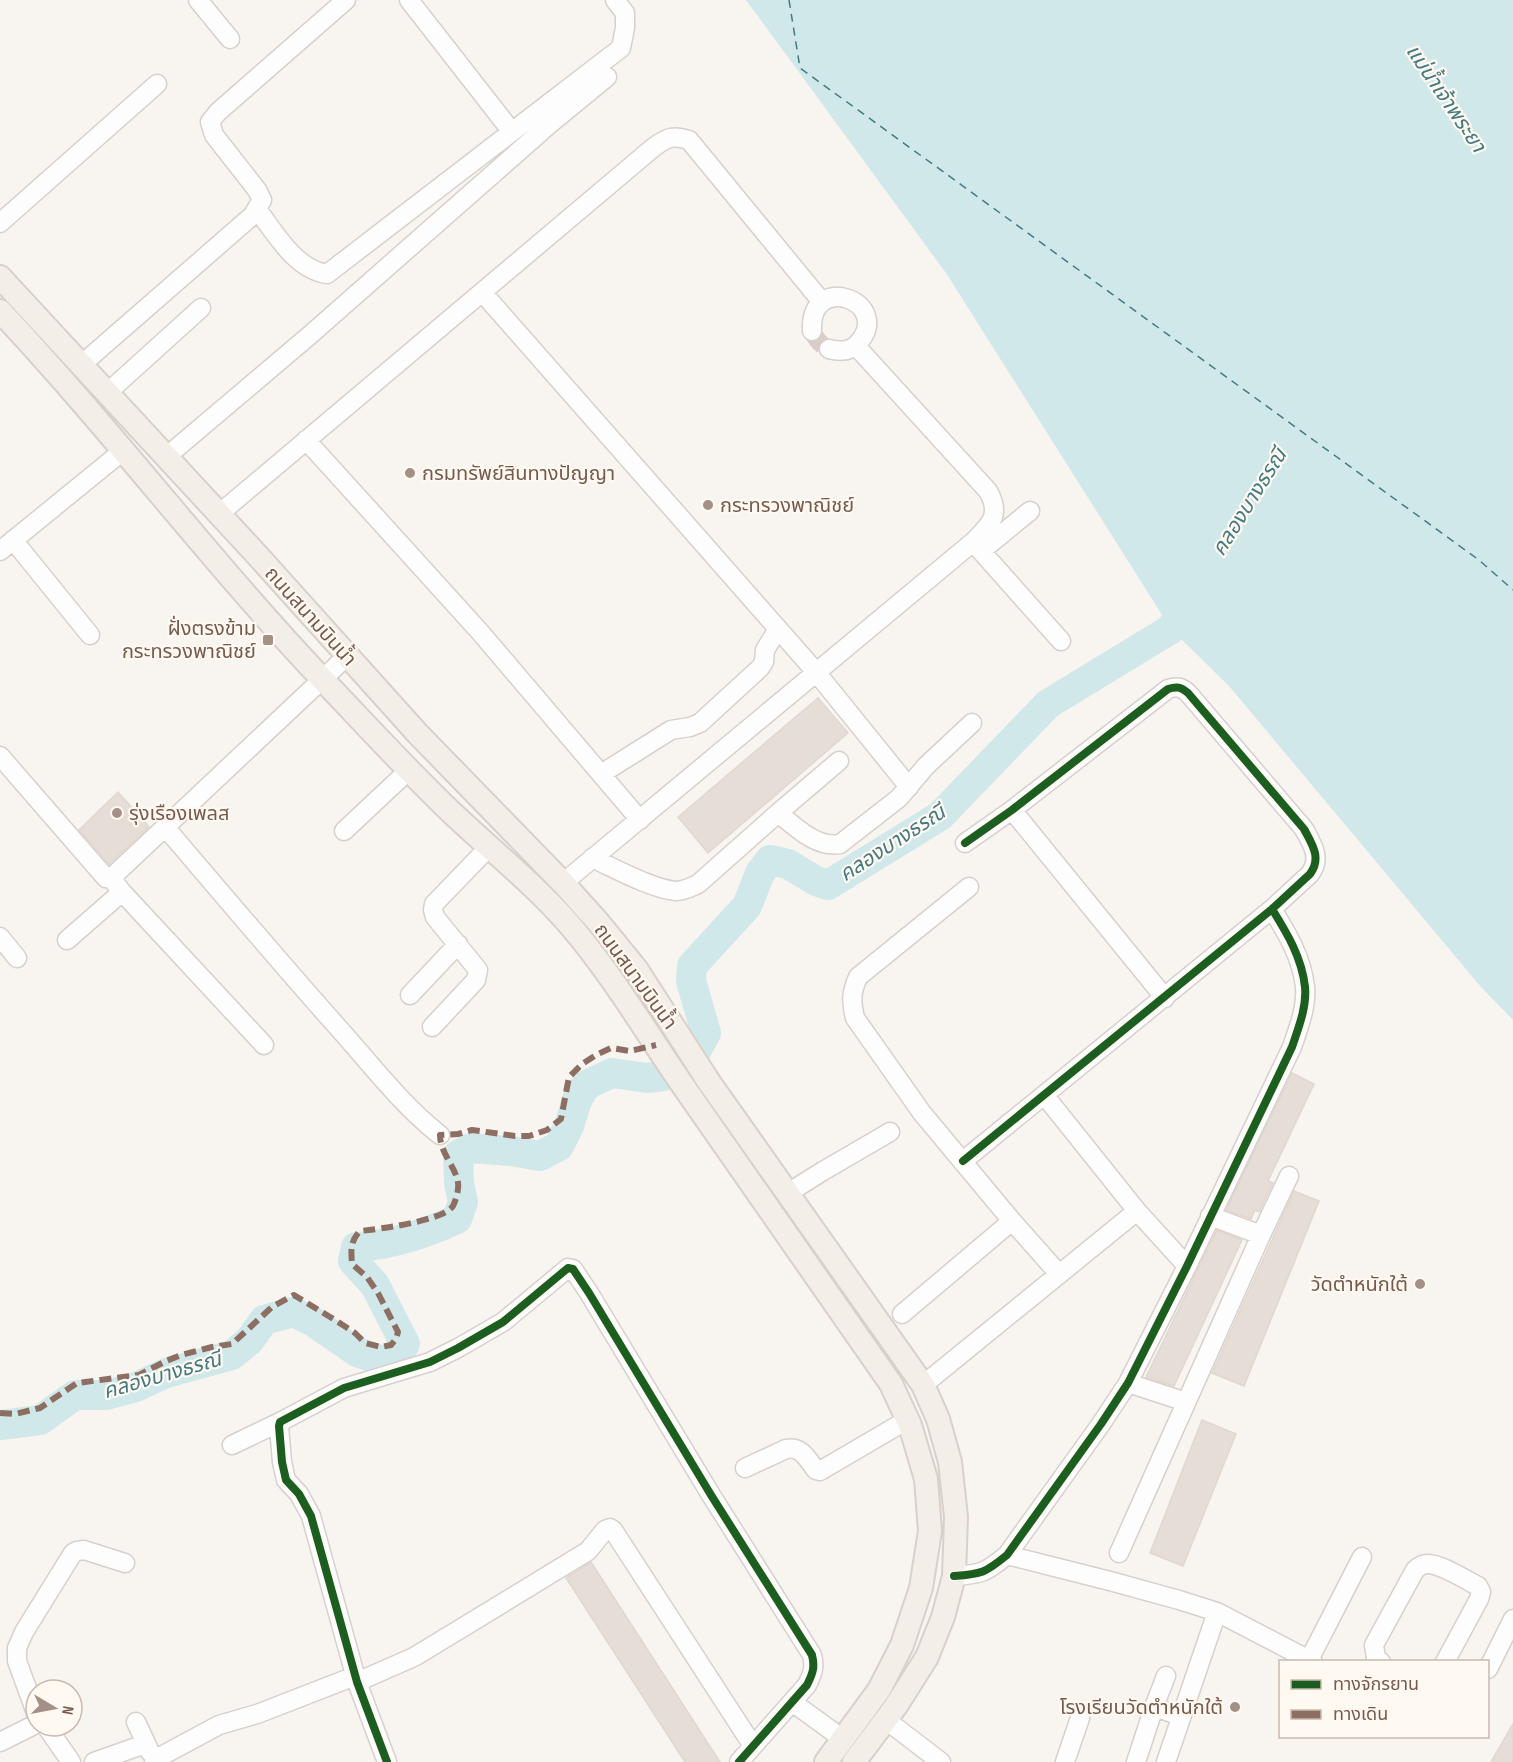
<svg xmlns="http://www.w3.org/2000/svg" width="1513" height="1762" viewBox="0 0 1513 1762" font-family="'Sofia Sans Condensed','Noto Sans Thai',sans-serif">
	<rect width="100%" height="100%" fill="#f8f4ef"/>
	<!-- water -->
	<path fill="#d0e8e9" d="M 746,0 L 1513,0 L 1513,1020 L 1481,987 L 1229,686 L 1171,629 L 946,273 Z"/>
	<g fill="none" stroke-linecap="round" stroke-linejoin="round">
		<!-- river -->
		<path stroke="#d0e8e9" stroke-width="30" d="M 0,1425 L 40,1420 L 75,1395 L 106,1395 L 136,1387 L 166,1373 L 232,1355 L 250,1340 L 264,1320 L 293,1312 L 312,1321 L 357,1352 L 383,1361 L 394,1357 L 405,1344 L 375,1285 L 353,1261 L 356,1247 C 391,1245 425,1234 457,1219 L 463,1202 L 459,1183 L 458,1155 L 471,1148 L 511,1151 L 540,1156 L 559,1146 L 569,1126 L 577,1100 L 586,1085 L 612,1073 L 647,1078 L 663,1076 L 679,1068 L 696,1051 L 706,1033 L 691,981 L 692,966 L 747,906 L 760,873 L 770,860 L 788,864 L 816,881 L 828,885 L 940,816 L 1048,704 L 1171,629 L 1191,596"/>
		<!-- ferry -->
		<path stroke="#447b83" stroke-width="1.5" stroke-dasharray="8 6" stroke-linecap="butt" d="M 789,0 L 800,68 L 1479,560 L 1513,590"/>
	</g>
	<!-- building -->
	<path fill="#e5ddd6" stroke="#e1d7d1" stroke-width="1.5" d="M 818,698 L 848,733 L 708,853 L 678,817 Z
		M 118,792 L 149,827 L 109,864 L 79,830 Z
		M 1292,1073 L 1314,1084 L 1268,1181 L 1273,1183 L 1259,1212 L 1255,1210 L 1251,1219 L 1226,1210 Z
		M 1294,1191 L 1319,1201 L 1244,1386 L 1212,1373 Z
		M 1217,1230 L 1242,1240 L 1174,1386 L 1146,1377 Z
		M 1202,1420 L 1236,1434 L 1183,1566 L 1150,1553 Z
		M 591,1562 L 720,1762 L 685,1762 L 566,1578 Z
		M 1513,1724 L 1513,1762 L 1491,1762 Z"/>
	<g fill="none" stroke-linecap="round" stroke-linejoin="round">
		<!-- minor-tunnel -->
		<path stroke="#d8cec7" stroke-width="18" stroke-dasharray="18 9" stroke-linecap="butt" d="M 812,331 C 816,339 820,345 829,349"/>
		<!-- minor casing -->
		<g stroke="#d7d0cc" stroke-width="21">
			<path id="minor" d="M 198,0 L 230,39
				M 409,0 L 512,132
				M 257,209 C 275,233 295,269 327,274 L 621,48 L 625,28 L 625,13 L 615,0
				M 0,223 L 157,84
				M 482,292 L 816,672 L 909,787
				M 812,331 C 809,270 893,302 859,342 C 851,352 840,352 829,349
				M 81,365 L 253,215 L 262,200 L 257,190 L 214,135 L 210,122 L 218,112 L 346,0
				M 107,393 L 201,308
				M 306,440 L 480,632 L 640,820
				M 166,457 L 310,335 L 552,122 L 607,77
				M 219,514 L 654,147 C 668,137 673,135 689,140 L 822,302
				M 13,540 L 90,635
				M 973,542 L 1061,641
				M 0,551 L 124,450
				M 981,551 L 1030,511
				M 0,756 L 106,878 L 111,878 L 122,892 L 264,1045
				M 601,774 L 671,730 L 690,727 L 700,723 L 760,668 L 764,662 L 765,650 L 778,629
				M 1012,810 L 1165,998
				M 778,813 L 839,761
				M 165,827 C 224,896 282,965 342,1032 C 373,1067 403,1106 440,1135
				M 344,831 L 409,770
				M 592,858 C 614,868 652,889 676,891 C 684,891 691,887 698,884 L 778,813 C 796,827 816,848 840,844 L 899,798 L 926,766 L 972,723
				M 111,878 L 347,656
				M 563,883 L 973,542 C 990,525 1002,515 988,491 L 856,346
				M 969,887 L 858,977 C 851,993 851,1001 855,1018 L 922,1113 L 1012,1221 L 1059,1274
				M 0,937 L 17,958
				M 67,940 L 122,892
				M 410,995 L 458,944
				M 432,1027 L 476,980 L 478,970 L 435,917 L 433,910 L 434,904 L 489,847
				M 1045,1096 L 1137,1211 L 1187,1266
				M 963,1161 L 1272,909 L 1310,874 C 1322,858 1312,844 1304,829 L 1188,693 C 1181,687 1177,686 1168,689 L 1012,810 L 965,843
				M 788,1193 L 823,1171 L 890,1132
				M 1210,1216 L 1261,1235
				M 902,1314 L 1012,1221
				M 1128,1383 L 1186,1402
				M 923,1385 L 1137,1211
				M 232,1445 L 280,1422
				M 745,1468 L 786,1449 C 802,1446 807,1459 816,1470 L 820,1471 L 907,1420
				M 1119,1553 L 1261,1235 L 1289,1176
				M 1007,1555 L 1110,1581 L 1179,1600 L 1217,1612 L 1313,1662
				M 954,1576 C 982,1574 985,1573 1007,1555 L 1101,1424 L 1128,1383 L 1187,1266 L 1292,1047 C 1298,1029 1307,1007 1305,987 C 1302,958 1287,933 1272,909
				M 1309,1660 L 1362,1557
				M 1381,1662 L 1376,1658 L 1374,1645 L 1415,1570 C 1419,1566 1422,1564 1428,1564 C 1441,1564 1466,1580 1478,1586 L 1481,1592 L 1479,1599 L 1445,1662
				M 1488,1669 L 1513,1619
				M 357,1682 L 414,1657 L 470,1623 L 588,1551 L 605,1530 L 610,1528 L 613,1530 L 753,1746
				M 792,1702 L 843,1739
				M 1154,1707 L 1166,1676
				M 36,1713 L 17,1661 L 17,1648 L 24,1632 L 73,1553 L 77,1551 L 84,1550 L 125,1563
				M 886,1720 L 941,1762
				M 136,1722 L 150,1752
				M 46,1726 L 71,1762
				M 0,1742 L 36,1724
				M 154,1760 L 219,1725 L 257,1714 L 355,1676
				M 94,1762 L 145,1744
				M 387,1762 L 357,1682 L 311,1516 L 299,1494 L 286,1480 L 282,1462 L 279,1426 L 280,1422 L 344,1388 L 430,1362 L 458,1348 L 503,1322 L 568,1268 L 573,1269 L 589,1293 L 711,1495 L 812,1655 C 815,1667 813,1673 807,1685 L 739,1762
				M 1065,1762 L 1080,1718
				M 1136,1762 L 1154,1707 L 1181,1716
				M 1166,1762 L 1217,1612"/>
		</g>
		<!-- major casing -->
		<g stroke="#d9d0cc" stroke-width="26">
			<path id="major" d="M 0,277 L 258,556 L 418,734 L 563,883 L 598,922 L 637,970 L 709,1082 L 923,1385 L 938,1419 L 950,1462 L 956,1517 L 954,1576 L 943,1617 L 927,1657 L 896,1706 L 854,1762
				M 0,311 C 112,430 211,562 324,681 C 366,725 407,770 451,812 C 490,849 533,883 568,923 C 613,975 647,1034 686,1090 C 754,1188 822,1286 891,1384 L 910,1425 L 926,1479 L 930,1531 L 921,1588 L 902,1645 L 879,1690 L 826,1762"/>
		</g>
		<!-- minor -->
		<use href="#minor" stroke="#fefdfd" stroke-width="18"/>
		<!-- major -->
		<use href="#major" stroke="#f3eee7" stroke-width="22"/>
		<!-- quiet -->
		<path stroke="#8d6e63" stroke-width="6" stroke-dasharray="12 6" stroke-linecap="butt" d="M 0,1413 L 15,1414 L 40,1408 L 77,1383 L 139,1375 L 166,1361 L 181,1355 L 212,1347 L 232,1344 L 272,1307 L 294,1295 L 335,1320 L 355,1333 L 365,1343 L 381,1347 L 391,1345 L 396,1339 L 398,1332 L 378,1293 L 367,1277 L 352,1264 C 351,1251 350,1241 360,1231 C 379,1229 443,1221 453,1206 C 456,1200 459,1189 458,1183 C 456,1167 440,1153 440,1135 L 458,1134 L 472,1130 L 515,1136 L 529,1136 L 547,1130 L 561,1119 L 569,1077 L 582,1064 L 596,1055 L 611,1048 L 630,1051 L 656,1045"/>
		<!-- cycleway casing -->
		<g stroke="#fff9f2" stroke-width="11">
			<path id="cycleway" d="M 963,1161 L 1272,909 L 1310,874 C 1322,858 1312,844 1304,829 L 1188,693 C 1181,687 1177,686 1168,689 L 1012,810 L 965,843
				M 954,1576 C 982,1574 985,1573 1007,1555 L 1101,1424 L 1128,1383 L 1187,1266 L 1292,1047 C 1298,1029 1307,1007 1305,987 C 1302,958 1287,933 1272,909
				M 387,1762 L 357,1682 L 311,1516 L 299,1494 L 286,1480 L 282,1462 L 279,1426 L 280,1422 L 344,1388 L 430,1362 L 458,1348 L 503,1322 L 568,1268 L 573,1269 L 589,1293 L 711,1495 L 812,1655 C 815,1667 813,1673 807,1685 L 739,1762"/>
		</g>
		<!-- cycleway -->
		<use href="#cycleway" stroke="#1b5e20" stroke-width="8"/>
	</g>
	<!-- markers -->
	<g fill="#a49086" stroke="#fff9f2" stroke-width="2">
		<circle cx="410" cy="473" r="6"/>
		<circle cx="708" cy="505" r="6"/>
		<rect x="262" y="634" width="12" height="12" rx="3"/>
		<circle cx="117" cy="813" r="6"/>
		<circle cx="1420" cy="1284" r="6"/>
		<circle cx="1235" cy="1707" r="6"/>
	</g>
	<g text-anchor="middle" stroke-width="4.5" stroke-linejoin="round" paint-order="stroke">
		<!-- poi labels -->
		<g font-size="20" fill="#775a4e" stroke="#fff9f2" text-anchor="start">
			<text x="422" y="480">กรมทรัพย์สินทางปัญญา</text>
			<text x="720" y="512">กระทรวงพาณิชย์</text>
			<text x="256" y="635" text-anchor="end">ฝั่งตรงข้าม<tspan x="256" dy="23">กระทรวงพาณิชย์</tspan></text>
			<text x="129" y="820">รุ่งเรืองเพลส</text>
			<text x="1408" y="1291" text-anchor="end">วัดตำหนักใต้</text>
			<text x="1223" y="1714" text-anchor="end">โรงเรียนวัดตำหนักใต้</text>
		</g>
		<!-- street labels -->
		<g font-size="20" fill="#775a4e" stroke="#fff9f2">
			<text transform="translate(311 616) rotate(48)" y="7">ถนนสนามบินน้ำ</text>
			<text transform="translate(636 976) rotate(54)" y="7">ถนนสนามบินน้ำ</text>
		</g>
		<!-- water labels -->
		<g font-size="21" font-style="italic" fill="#447b83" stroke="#fff9f2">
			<text transform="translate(1446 98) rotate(56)" y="7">แม่น้ำเจ้าพระยา</text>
			<text transform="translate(1249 502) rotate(-58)" y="7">คลองบางธรณี</text>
			<text transform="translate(892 843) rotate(-33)" y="7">คลองบางธรณี</text>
			<text transform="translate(162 1375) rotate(-16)" y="7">คลองบางธรณี</text>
		</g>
	</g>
	<!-- legend -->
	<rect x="1279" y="1660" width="210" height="78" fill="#fff9f2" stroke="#c9b9b0" stroke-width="1.5"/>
	<rect x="1291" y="1680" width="30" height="9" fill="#1b5e20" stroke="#c9b9b0" stroke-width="1.5"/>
	<text x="1333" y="1690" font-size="18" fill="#775a4e">ทางจักรยาน</text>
	<rect x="1291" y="1710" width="30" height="9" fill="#8d6e63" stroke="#c9b9b0" stroke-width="1.5"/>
	<text x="1333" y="1720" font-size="18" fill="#775a4e">ทางเดิน</text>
	<!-- north arrow -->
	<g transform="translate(54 1708) rotate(100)"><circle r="28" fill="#fff9f2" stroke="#c9b9b0" stroke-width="1.5"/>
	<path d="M0-4.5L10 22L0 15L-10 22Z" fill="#a49086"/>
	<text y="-9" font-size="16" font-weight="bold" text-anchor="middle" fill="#775a4e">N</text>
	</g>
</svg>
